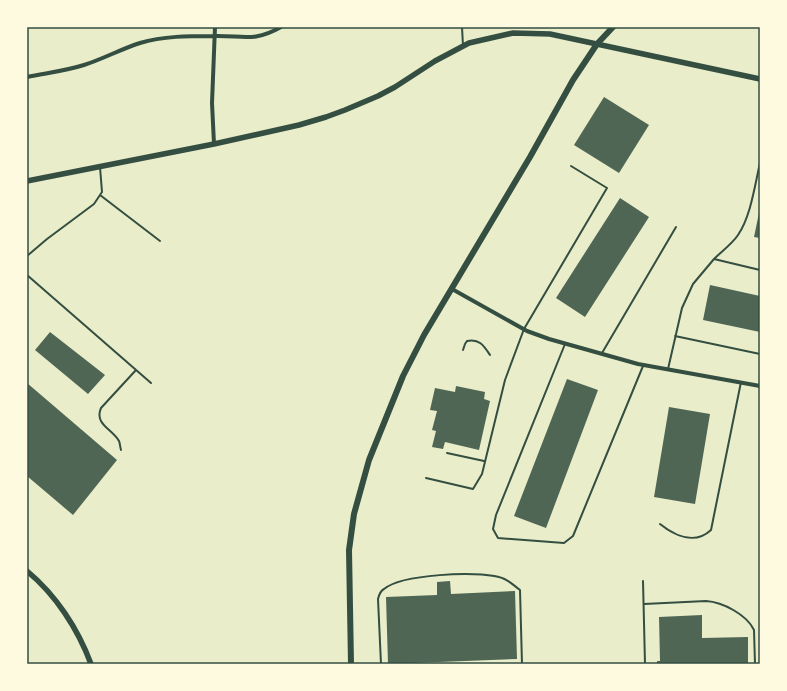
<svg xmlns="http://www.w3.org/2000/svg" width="787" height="691" viewBox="0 0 787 691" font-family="Georgia,serif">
	<rect width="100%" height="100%" fill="#e9edc9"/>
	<!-- building -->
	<path fill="#4f6655" d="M 604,97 L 649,125 L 619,173 L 574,145 Z
		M 620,198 L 649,217 L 585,317 L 556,298 Z
		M 759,213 L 760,213 L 760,238 L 754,237 Z
		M 710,285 L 760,296 L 760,332 L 703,320 Z
		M 50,332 L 105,375 L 88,394 L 35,350 Z
		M 567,379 L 598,390 L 546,528 L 514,516 Z
		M 27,383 L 117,460 L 73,515 L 27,476 Z
		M 456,386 L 485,392 L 484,399 L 490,401 L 479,450 L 445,442 L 443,449 L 432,447 L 436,431 L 432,430 L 437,411 L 430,410 L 435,388 L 455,392 Z
		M 669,407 L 710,414 L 695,504 L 654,497 Z
		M 450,581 L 451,594 L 515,591 L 517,659 L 388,664 L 386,597 L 437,595 L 437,582 Z
		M 702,615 L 702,638 L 748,637 L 748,664 L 657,664 L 657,661 L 660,661 L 659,617 Z"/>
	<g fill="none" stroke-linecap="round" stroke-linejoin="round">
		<!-- service -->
		<path stroke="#344e41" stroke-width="2" d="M 462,27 L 463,46
			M 100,195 L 160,241
			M 27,256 L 47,239 L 94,204 L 102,192 L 100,167
			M 714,259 C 722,251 732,244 738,235 C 751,216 755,184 760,163
			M 27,275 L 151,383
			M 675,336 L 760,354
			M 565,344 L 496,515 L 493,529 L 498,538 L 564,543 L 573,536 L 643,366
			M 463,350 L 465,344 L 467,341 C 479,338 484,346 490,355
			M 602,353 L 676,227
			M 668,369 L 682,308 L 693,284 L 714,259 L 760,270
			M 121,450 C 120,447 120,443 119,441 C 112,429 94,424 101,408 L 136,370
			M 447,453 L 484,461
			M 426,478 L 473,489 L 482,474 L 505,380 L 524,329 L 607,188 L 571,166
			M 660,524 C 675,536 695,545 711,530 L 741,382
			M 643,581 L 645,664
			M 644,604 L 706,601 C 723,602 747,615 754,630 L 755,664
			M 381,664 L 378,599 C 379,595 380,591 384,589 C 402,574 476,571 499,577 C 508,579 513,585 520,590 L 522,664"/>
		<!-- minor -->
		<path stroke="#344e41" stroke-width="4" d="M 27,77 C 46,73 65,71 84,65 C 103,59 121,49 140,43 C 163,36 189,36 213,36 C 242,35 253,43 281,27
			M 214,144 L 212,103 L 215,27
			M 452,289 L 527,331 L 549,339 L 638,364 L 760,386"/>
		<!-- tertiary -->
		<path stroke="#344e41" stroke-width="5.5" d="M 27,181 L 214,144 L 299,125 L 326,117 L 345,110 L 378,96 L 395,87 L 435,61 L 469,43 L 513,33 L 550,34 L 760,79
			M 27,571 C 56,595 78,629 91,664"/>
		<!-- secondary -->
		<path stroke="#344e41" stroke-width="6" d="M 351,664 L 349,550 L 354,514 L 369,460 L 403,376 L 424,335 L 530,157 L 573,80 L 597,44 L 613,27"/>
	</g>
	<!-- border -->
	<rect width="787" height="691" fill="none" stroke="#fefae0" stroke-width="56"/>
	<rect x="28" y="28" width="731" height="635" fill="none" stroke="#344e41" stroke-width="1.5"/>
</svg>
